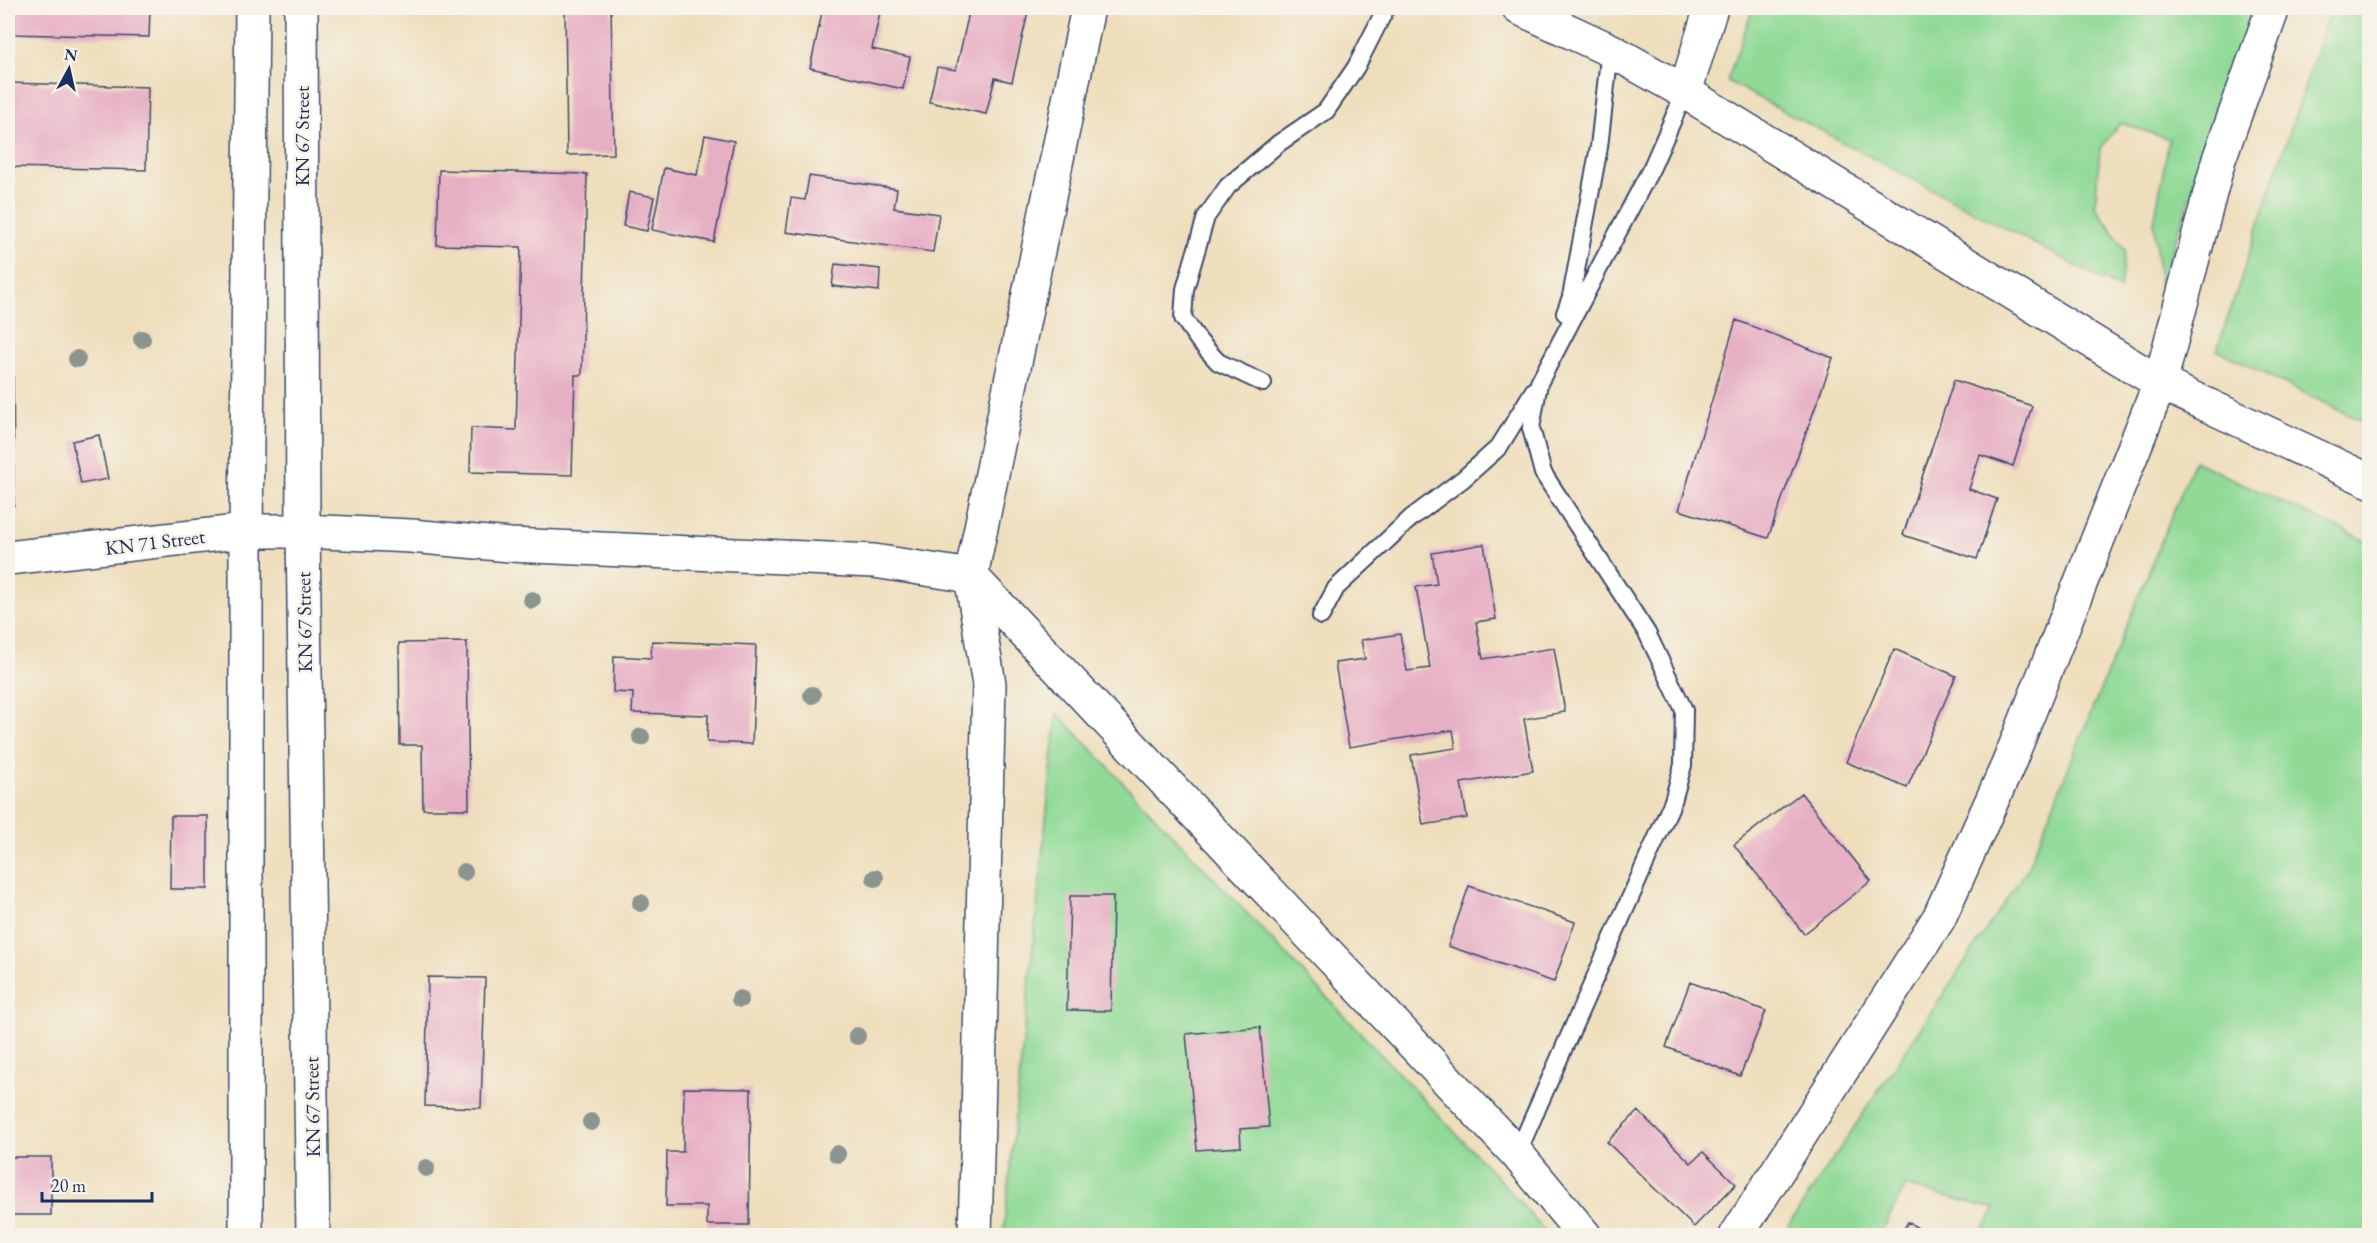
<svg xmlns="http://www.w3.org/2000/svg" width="2377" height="1243" viewBox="0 0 2377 1243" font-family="'EB Garamond',serif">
	<rect width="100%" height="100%" fill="#f7f3e8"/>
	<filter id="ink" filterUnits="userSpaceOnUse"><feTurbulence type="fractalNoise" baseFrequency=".0167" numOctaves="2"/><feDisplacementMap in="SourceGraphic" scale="12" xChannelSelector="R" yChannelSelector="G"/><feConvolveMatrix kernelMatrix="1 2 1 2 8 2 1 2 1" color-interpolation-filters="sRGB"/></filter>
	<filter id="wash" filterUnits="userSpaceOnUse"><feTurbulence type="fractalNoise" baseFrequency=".008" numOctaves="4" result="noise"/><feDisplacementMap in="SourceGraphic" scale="24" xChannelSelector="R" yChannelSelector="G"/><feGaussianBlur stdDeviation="1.35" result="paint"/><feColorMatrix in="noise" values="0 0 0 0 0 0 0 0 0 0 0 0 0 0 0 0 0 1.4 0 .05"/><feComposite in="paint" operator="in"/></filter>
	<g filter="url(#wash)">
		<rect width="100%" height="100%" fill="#eedebc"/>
		<!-- green -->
		<path fill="#90da96" stroke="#56847a" stroke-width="1.5" d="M 1753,8 L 2254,8 L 2160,286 L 2154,223 L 2169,139 L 2120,123 L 2100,149 L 2095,205 L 2125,250 L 2120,289 L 1727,81 Z
			M 2331,8 L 2369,8 L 2369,425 L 2217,350 Z
			M 2194,461 L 2369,542 L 2369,1235 L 1980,1235 L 1995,1209 L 1906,1186 L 1880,1235 L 1782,1235 L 2027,869 Z
			M 1057,713 L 1502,1182 L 1548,1235 L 1003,1236 Z"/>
		<g id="blocks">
			<!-- building -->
			<path fill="#e7afc4" d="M 8,8 L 150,8 L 149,37 L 8,34 Z
				M 565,8 L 611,8 L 614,154 L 567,155 Z
				M 823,8 L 881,8 L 872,49 L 910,57 L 903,89 L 810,68 Z
				M 970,8 L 1029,8 L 1012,82 L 995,78 L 986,114 L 929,102 L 937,67 L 956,70 Z
				M 8,83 L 148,87 L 146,170 L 8,167 Z
				M 705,135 L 734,141 L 714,242 L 652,230 L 664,168 L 697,175 Z
				M 439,170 L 587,174 L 582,375 L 575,375 L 572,475 L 470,472 L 471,428 L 516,430 L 521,247 L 437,245 Z
				M 809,176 L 897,189 L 894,208 L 939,214 L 933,252 L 786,232 L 791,198 L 805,200 Z
				M 629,192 L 654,197 L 647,231 L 623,226 Z
				M 835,264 L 880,269 L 879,291 L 832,286 Z
				M 1736,320 L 1833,358 L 1768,538 L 1679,510 Z
				M 8,342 L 13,342 L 14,505 L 8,505 Z
				M 1954,380 L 2032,406 L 2013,466 L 1980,455 L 1969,489 L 1997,499 L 1977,559 L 1903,535 Z
				M 99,435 L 108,479 L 81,484 L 72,441 Z
				M 1484,544 L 1496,619 L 1476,622 L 1483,659 L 1554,648 L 1565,712 L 1524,719 L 1533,771 L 1461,783 L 1467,818 L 1423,825 L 1411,755 L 1456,748 L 1453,730 L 1349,747 L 1335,663 L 1365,659 L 1361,640 L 1400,634 L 1407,671 L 1430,668 L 1416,587 L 1437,584 L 1432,553 Z
				M 652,641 L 756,645 L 752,744 L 707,742 L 708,715 L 632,713 L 633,693 L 613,692 L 614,656 L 651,658 Z
				M 467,642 L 469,809 L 423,809 L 422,745 L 400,745 L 399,643 Z
				M 1894,649 L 1956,676 L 1907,788 L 1846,762 Z
				M 1801,793 L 1871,881 L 1804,934 L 1734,845 Z
				M 171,816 L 208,816 L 208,889 L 170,889 Z
				M 1469,886 L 1575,922 L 1554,982 L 1448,946 Z
				M 1070,896 L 1113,896 L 1111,1011 L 1067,1010 Z
				M 428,977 L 485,978 L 481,1108 L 425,1106 Z
				M 1690,982 L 1766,1011 L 1740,1076 L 1666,1047 Z
				M 1260,1027 L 1269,1127 L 1240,1129 L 1241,1147 L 1197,1150 L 1186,1034 Z
				M 684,1088 L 751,1089 L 749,1225 L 707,1225 L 707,1206 L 666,1206 L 667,1152 L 683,1152 Z
				M 1638,1111 L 1691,1163 L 1703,1152 L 1736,1184 L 1694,1227 L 1607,1142 Z
				M 8,1157 L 51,1157 L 51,1215 L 8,1215 Z
				M 1908,1222 L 1931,1236 L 1900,1236 Z"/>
		</g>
	</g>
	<g filter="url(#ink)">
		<use href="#blocks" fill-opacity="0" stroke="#3b496c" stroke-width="1.5"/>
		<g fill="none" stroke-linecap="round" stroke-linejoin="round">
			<!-- lane casing -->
			<g stroke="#3b496c" stroke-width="20">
				<path id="lane" d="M 1565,313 L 1571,297 L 1599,147 L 1610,50
					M 1263,383 L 1218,362 L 1199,341 L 1183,318 L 1185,289 L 1206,217 L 1228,186 L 1279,143 L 1326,111 L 1356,67 L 1386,8
					M 1321,616 L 1336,588 L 1411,518 L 1463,479 L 1499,447 L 1534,390
					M 1517,1154 L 1673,801 L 1683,765 L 1684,710 L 1647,633 L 1543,473 L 1531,428 L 1539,383 L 1652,167 L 1685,92"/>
			</g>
			<!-- street casing -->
			<g stroke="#3b496c" stroke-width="36">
				<path id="street" d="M 301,8 L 303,531 L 313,1236
					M 1519,8 L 1610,50 L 1685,92 L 2160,383 L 2370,481
					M 1685,92 L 1711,8
					M 8,558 L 246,531 L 303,531 L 411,536 L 510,545 L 874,561 L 971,576 L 1517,1154 L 1585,1236
					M 246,1236 L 246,531 L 252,8
					M 975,1236 L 989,684 L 971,576 L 1088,8
					M 1736,1236 L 1939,918 L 2008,765 L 2160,383 L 2219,159 L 2273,8"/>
			</g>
			<!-- lane -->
			<use href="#lane" stroke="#fff" stroke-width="16"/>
			<!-- street -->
			<use href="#street" stroke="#fff" stroke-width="33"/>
		</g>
		<!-- trees -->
		<g fill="#8a9590">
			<circle cx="142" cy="339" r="9"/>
			<circle cx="77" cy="359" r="9"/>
			<circle cx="532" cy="600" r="9"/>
			<circle cx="812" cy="695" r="9"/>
			<circle cx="641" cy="737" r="9"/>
			<circle cx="464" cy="872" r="9"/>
			<circle cx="875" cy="878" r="9"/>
			<circle cx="641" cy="903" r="9"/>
			<circle cx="740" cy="999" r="9"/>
			<circle cx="857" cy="1036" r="9"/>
			<circle cx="591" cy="1122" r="9"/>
			<circle cx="837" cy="1154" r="9"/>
			<circle cx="426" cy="1168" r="9"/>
		</g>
	</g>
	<g text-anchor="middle" stroke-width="5" stroke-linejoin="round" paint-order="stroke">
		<!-- street labels -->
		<g font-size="20" fill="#1b2f5e" stroke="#f7f3e8">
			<text transform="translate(302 136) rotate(-90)" y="7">KN 67 Street</text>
			<text transform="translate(155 542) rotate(-7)" y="7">KN 71 Street</text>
			<text transform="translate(304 622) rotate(-91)" y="7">KN 67 Street</text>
			<text transform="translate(312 1107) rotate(-91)" y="7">KN 67 Street</text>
		</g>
	</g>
	<!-- margin -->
	<rect width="2377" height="1243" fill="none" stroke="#f7f3e8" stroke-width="30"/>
	<!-- north arrow -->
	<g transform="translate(69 69) rotate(8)" stroke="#f7f3e8" stroke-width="4.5" paint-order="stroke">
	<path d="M0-4.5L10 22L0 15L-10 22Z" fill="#1b2f5e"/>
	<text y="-9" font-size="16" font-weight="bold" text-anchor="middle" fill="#1b2f5e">N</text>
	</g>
	<!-- scale -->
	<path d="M42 1192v9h110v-9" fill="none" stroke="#1b2f5e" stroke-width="3"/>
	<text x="51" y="1192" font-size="18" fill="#1b2f5e" stroke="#f7f3e8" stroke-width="4.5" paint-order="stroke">20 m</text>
</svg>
